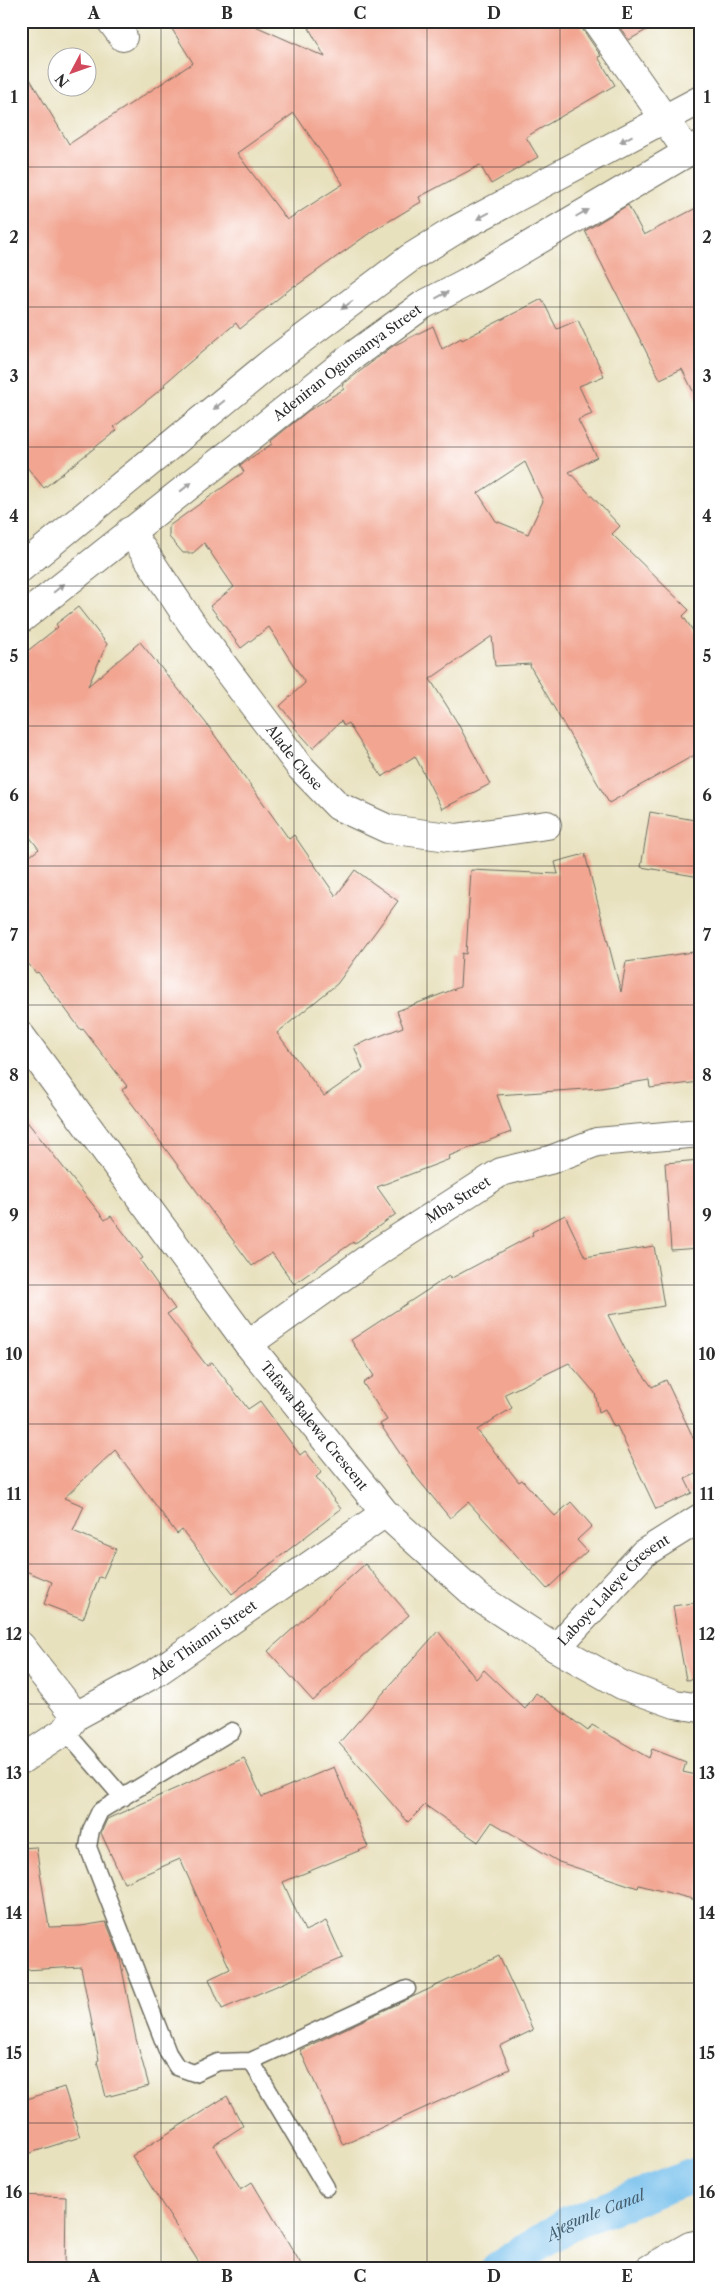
<svg xmlns="http://www.w3.org/2000/svg" width="721" height="2290" viewBox="0 0 721 2290" font-family="'Libre Caslon Text',serif">
	<rect width="100%" height="100%" fill="#fff"/>
	<filter id="ink" filterUnits="userSpaceOnUse"><feTurbulence type="fractalNoise" baseFrequency=".02" numOctaves="2"/><feDisplacementMap in="SourceGraphic" scale="10" xChannelSelector="R" yChannelSelector="G"/><feConvolveMatrix kernelMatrix="1 2 1 2 8 2 1 2 1" color-interpolation-filters="sRGB"/></filter>
	<filter id="wash" filterUnits="userSpaceOnUse"><feTurbulence type="fractalNoise" baseFrequency=".0096" numOctaves="4" result="noise"/><feDisplacementMap in="SourceGraphic" scale="20" xChannelSelector="R" yChannelSelector="G"/><feGaussianBlur stdDeviation="1.12" result="paint"/><feColorMatrix in="noise" values="0 0 0 0 0 0 0 0 0 0 0 0 0 0 0 0 0 1.4 0 .05"/><feComposite in="paint" operator="in"/></filter>
	<g filter="url(#wash)">
		<rect width="100%" height="100%" fill="#e8e1be"/>
		<g fill="none" stroke-linecap="round" stroke-linejoin="round">
			<!-- canal -->
			<path stroke="#71bdeb" stroke-width="35" id="s1" d="M 498,2269 L 568,2224 L 700,2173"/>
		</g>
		<g id="blocks">
			<!-- building -->
			<path fill="#f2a591" fill-rule="evenodd" d="M 167,21 L 244,21 L 325,57 L 305,21 L 581,21 L 583,30 L 601,56 L 598,57 L 615,85 L 526,137 L 538,157 L 491,184 L 480,165 L 419,197 L 421,202 L 371,232 L 296,286 L 295,285 L 240,329 L 236,323 L 164,384 L 165,386 L 114,427 L 117,430 L 44,488 L 21,460 L 21,64 L 69,144 L 193,63 ZM 294,113 L 343,184 L 287,220 L 237,153 Z
				M 615,21 L 662,21 L 629,40 Z
				M 628,205 L 644,235 L 700,206 L 700,405 L 682,369 L 660,379 L 585,231 Z
				M 542,299 L 557,329 L 578,320 L 604,376 L 579,386 L 592,414 L 578,420 L 597,457 L 569,472 L 620,526 L 612,534 L 689,610 L 683,616 L 700,641 L 700,752 L 609,803 L 530,666 L 531,664 L 495,666 L 492,636 L 430,679 L 457,722 L 490,784 L 442,809 L 415,756 L 382,777 L 348,723 L 344,726 L 341,721 L 313,748 L 294,727 L 296,725 L 280,706 L 305,683 L 269,627 L 241,648 L 210,606 L 234,587 L 204,543 L 193,553 L 183,553 L 169,537 L 169,526 L 244,472 L 240,465 L 272,444 L 271,441 L 308,411 L 344,389 L 342,385 L 393,346 L 433,326 L 442,349 L 461,338 L 462,340 ZM 525,462 L 543,501 L 528,534 L 496,521 L 478,493 Z
				M 78,607 L 107,644 L 88,686 L 140,642 L 206,723 L 289,839 L 294,835 L 336,896 L 355,870 L 398,901 L 337,984 L 277,1033 L 324,1096 L 363,1069 L 354,1046 L 403,1027 L 397,1011 L 460,987 L 462,953 L 466,954 L 471,870 L 558,874 L 555,862 L 585,854 L 621,992 L 626,962 L 700,951 L 700,1082 L 650,1088 L 649,1080 L 601,1088 L 497,1095 L 511,1132 L 449,1156 L 450,1159 L 377,1187 L 396,1214 L 354,1244 L 353,1242 L 294,1284 L 272,1253 L 252,1266 L 122,1090 L 127,1086 L 83,1029 L 81,1030 L 38,972 L 36,973 L 21,955 L 21,863 L 39,849 L 21,826 L 21,656 L 58,627 L 56,624 Z
				M 650,812 L 700,821 L 700,877 L 641,867 Z
				M 21,1114 L 105,1220 L 111,1216 L 143,1258 L 140,1260 L 175,1309 L 167,1314 L 207,1366 L 212,1362 L 248,1409 L 260,1401 L 300,1455 L 305,1451 L 322,1472 L 316,1477 L 341,1509 L 232,1594 L 182,1530 L 177,1534 L 115,1450 L 64,1498 L 84,1506 L 73,1531 L 116,1549 L 103,1578 L 99,1577 L 83,1619 L 44,1604 L 52,1582 L 21,1569 Z
				M 700,1160 L 700,1248 L 671,1250 L 665,1163 Z
				M 565,1215 L 585,1257 L 654,1246 L 664,1306 L 608,1315 L 626,1351 L 652,1387 L 666,1380 L 700,1452 L 700,1472 L 685,1479 L 692,1493 L 656,1509 L 617,1426 L 614,1427 L 605,1409 L 599,1412 L 595,1393 L 569,1363 L 505,1394 L 512,1408 L 477,1430 L 519,1482 L 522,1480 L 555,1516 L 571,1502 L 592,1526 L 577,1540 L 587,1551 L 547,1589 L 468,1502 L 450,1518 L 416,1477 L 380,1424 L 387,1420 L 363,1383 L 374,1376 L 351,1340 L 449,1276 L 450,1279 L 533,1235 L 532,1232 Z
				M 365,1564 L 409,1615 L 313,1701 L 268,1651 Z
				M 700,1602 L 700,1679 L 686,1680 L 673,1606 Z
				M 438,1631 L 476,1679 L 484,1670 L 525,1709 L 536,1693 L 588,1731 L 592,1725 L 649,1758 L 652,1749 L 686,1762 L 683,1772 L 700,1776 L 700,1901 L 639,1885 L 638,1888 L 559,1862 L 492,1822 L 478,1842 L 425,1805 L 408,1822 L 339,1743 Z
				M 244,1758 L 262,1797 L 334,1767 L 368,1847 L 283,1882 L 305,1931 L 326,1921 L 343,1958 L 222,2009 L 209,1979 L 230,1969 L 180,1859 L 124,1883 L 101,1833 L 107,1819 Z
				M 36,1847 L 49,1927 L 81,1926 L 106,1922 L 119,1954 L 136,2039 L 149,2086 L 106,2097 L 97,2061 L 99,2060 L 81,1967 L 24,1970 L 21,1943 L 21,1848 Z
				M 499,1956 L 533,2030 L 500,2046 L 510,2069 L 343,2145 L 300,2050 Z
				M 64,2087 L 80,2137 L 21,2156 L 21,2101 Z
				M 227,2096 L 243,2126 L 214,2145 L 241,2189 L 252,2182 L 304,2269 L 203,2269 L 132,2156 Z
				M 21,2195 L 66,2197 L 65,2269 L 21,2269 Z"/>
		</g>
	</g>
	<g filter="url(#ink)">
		<use href="#blocks" fill-opacity="0" stroke="#6d6b5e" stroke-width="1"/>
		<g fill="none" stroke-linecap="round" stroke-linejoin="round">
			<!-- service casing -->
			<g stroke="#6d6b5e" stroke-width="19">
				<path id="service" d="M 65,1731 L 123,1798
					M 232,1731 L 100,1811 L 91,1830 L 88,1847 L 168,2053 L 177,2067 L 194,2073 L 218,2062 L 251,2061 L 407,1989
					M 251,2061 L 326,2187"/>
			</g>
			<!-- minor casing -->
			<g stroke="#6d6b5e" stroke-width="30">
				<g id="minor">
					<path d="M 111,21 L 123,37"/>
					<path d="M 596,21 L 687,151"/>
					<path id="s2" d="M 130,531 L 192,624 L 301,768 L 338,806 L 388,829 L 456,838 L 547,825"/>
					<path id="s3" d="M 21,1036 L 248,1344 L 385,1513 L 478,1597 L 556,1648 L 622,1685 L 675,1704 L 700,1708"/>
					<path id="s4" d="M 248,1344 L 380,1250 L 501,1172 L 550,1160 L 597,1142 L 700,1133"/>
					<path d="M 21,1646 L 76,1716"/>
					<path id="s5" d="M 556,1648 L 644,1553 L 700,1518"/>
					<path id="s6" d="M 21,1760 L 65,1731 L 76,1716 L 157,1672 L 385,1513"/>
					<path d="M 649,2269 L 690,2246 L 700,2244"/>
				</g>
			</g>
			<!-- secondary casing -->
			<g stroke="#6d6b5e" stroke-width="30">
				<g id="secondary">
					<path d="M 21,568 L 273,361 L 410,258 L 457,229 L 700,100"/>
					<path id="s7" d="M 21,619 L 354,355 L 423,305 L 467,282 L 700,145"/>
				</g>
			</g>
			<!-- service -->
			<use href="#service" stroke="#fff" stroke-width="16"/>
			<!-- minor -->
			<use href="#minor" stroke="#fff" stroke-width="28"/>
			<!-- secondary -->
			<use href="#secondary" stroke="#fff" stroke-width="28"/>
		</g>
		<!-- one-way arrows -->
		<defs><path id="oneway-solid" d="M-6-.8H1V-3.2L6.5 0L1 3.2V.8H-6Z" transform="scale(1.25)"/></defs>
		<g fill="#a0a0a0">
			<use href="#oneway-solid" transform="translate(626 139) rotate(151)"/>
			<use href="#oneway-solid" transform="translate(582 213) rotate(-30)"/>
			<use href="#oneway-solid" transform="translate(483 216) rotate(152)"/>
			<use href="#oneway-solid" transform="translate(442 295) rotate(-28)"/>
			<use href="#oneway-solid" transform="translate(347 305) rotate(143)"/>
			<use href="#oneway-solid" transform="translate(219 405) rotate(141)"/>
			<use href="#oneway-solid" transform="translate(186 487) rotate(-38)"/>
			<use href="#oneway-solid" transform="translate(59 588) rotate(-39)"/>
		</g>
	</g>
	<!-- grid -->
	<path fill="none" stroke="#2b2b2b" stroke-width="1" stroke-opacity="0.55" d="M 161,21 L 161,2269M 294,21 L 294,2269M 427,21 L 427,2269M 560,21 L 560,2269M 21,167 L 700,167M 21,307 L 700,307M 21,447 L 700,447M 21,586 L 700,586M 21,726 L 700,726M 21,866 L 700,866M 21,1005 L 700,1005M 21,1145 L 700,1145M 21,1285 L 700,1285M 21,1424 L 700,1424M 21,1564 L 700,1564M 21,1704 L 700,1704M 21,1843 L 700,1843M 21,1983 L 700,1983M 21,2123 L 700,2123"/>
	<g text-anchor="middle" stroke-width="5" stroke-linejoin="round" paint-order="stroke">
		<!-- street labels -->
		<g font-size="14" fill="#2b2b2b" stroke="#fff">
			<text dy="5" stroke="none"><textPath href="#s7" startOffset="415">Adeniran Ogunsanya Street</textPath></text>
			<text dy="5" stroke="none"><textPath href="#s2" startOffset="280">Alade Close</textPath></text>
			<text dy="5" stroke="none"><textPath href="#s4" startOffset="255">Mba Street</textPath></text>
			<text dy="5" stroke="none"><textPath href="#s3" startOffset="488">Tafawa Balewa Crescent</textPath></text>
			<text dy="5" stroke="none"><textPath href="#s5" startOffset="82">Laboye Laleye Cresent</textPath></text>
			<text dy="5" stroke="none"><textPath href="#s6" startOffset="220">Ade Thianni Street</textPath></text>
		</g>
		<!-- water labels -->
		<g font-size="15" font-style="italic" fill="#445e6e" stroke="#fff">
			<text dy="5" stroke="none"><textPath href="#s1" startOffset="112">Ajegunle Canal</textPath></text>
		</g>
	</g>
	<!-- margin -->
	<rect width="721" height="2290" fill="none" stroke="#fff" stroke-width="55"/>
	<!-- north arrow -->
	<g transform="translate(72 72) rotate(229)"><circle r="24" fill="#ffffff" stroke="#aaaaaa"/>
	<path d="M0-4L9 19L0 12L-9 19Z" fill="#d1495b"/>
	<text y="-8" font-size="14" font-weight="bold" text-anchor="middle" fill="#2b2b2b">N</text>
	</g>
	<rect x="28" y="28" width="666" height="2234" fill="none" stroke="#2b2b2b" stroke-width="2"/>
	<g font-size="16" text-anchor="middle" font-weight="bold" fill="#2b2b2b">
		<text x="94" y="19">A</text>
		<text x="227" y="19">B</text>
		<text x="360" y="19">C</text>
		<text x="494" y="19">D</text>
		<text x="627" y="19">E</text>
		<text x="14" y="103">1</text>
		<text x="707" y="103">1</text>
		<text x="14" y="243">2</text>
		<text x="707" y="243">2</text>
		<text x="14" y="382">3</text>
		<text x="707" y="382">3</text>
		<text x="14" y="522">4</text>
		<text x="707" y="522">4</text>
		<text x="14" y="662">5</text>
		<text x="707" y="662">5</text>
		<text x="14" y="801">6</text>
		<text x="707" y="801">6</text>
		<text x="14" y="941">7</text>
		<text x="707" y="941">7</text>
		<text x="14" y="1081">8</text>
		<text x="707" y="1081">8</text>
		<text x="14" y="1221">9</text>
		<text x="707" y="1221">9</text>
		<text x="14" y="1360">10</text>
		<text x="707" y="1360">10</text>
		<text x="14" y="1500">11</text>
		<text x="707" y="1500">11</text>
		<text x="14" y="1640">12</text>
		<text x="707" y="1640">12</text>
		<text x="14" y="1779">13</text>
		<text x="707" y="1779">13</text>
		<text x="14" y="1919">14</text>
		<text x="707" y="1919">14</text>
		<text x="14" y="2059">15</text>
		<text x="707" y="2059">15</text>
		<text x="14" y="2198">16</text>
		<text x="707" y="2198">16</text>
		<text x="94" y="2282">A</text>
		<text x="227" y="2282">B</text>
		<text x="360" y="2282">C</text>
		<text x="494" y="2282">D</text>
		<text x="627" y="2282">E</text>
	</g>
</svg>
